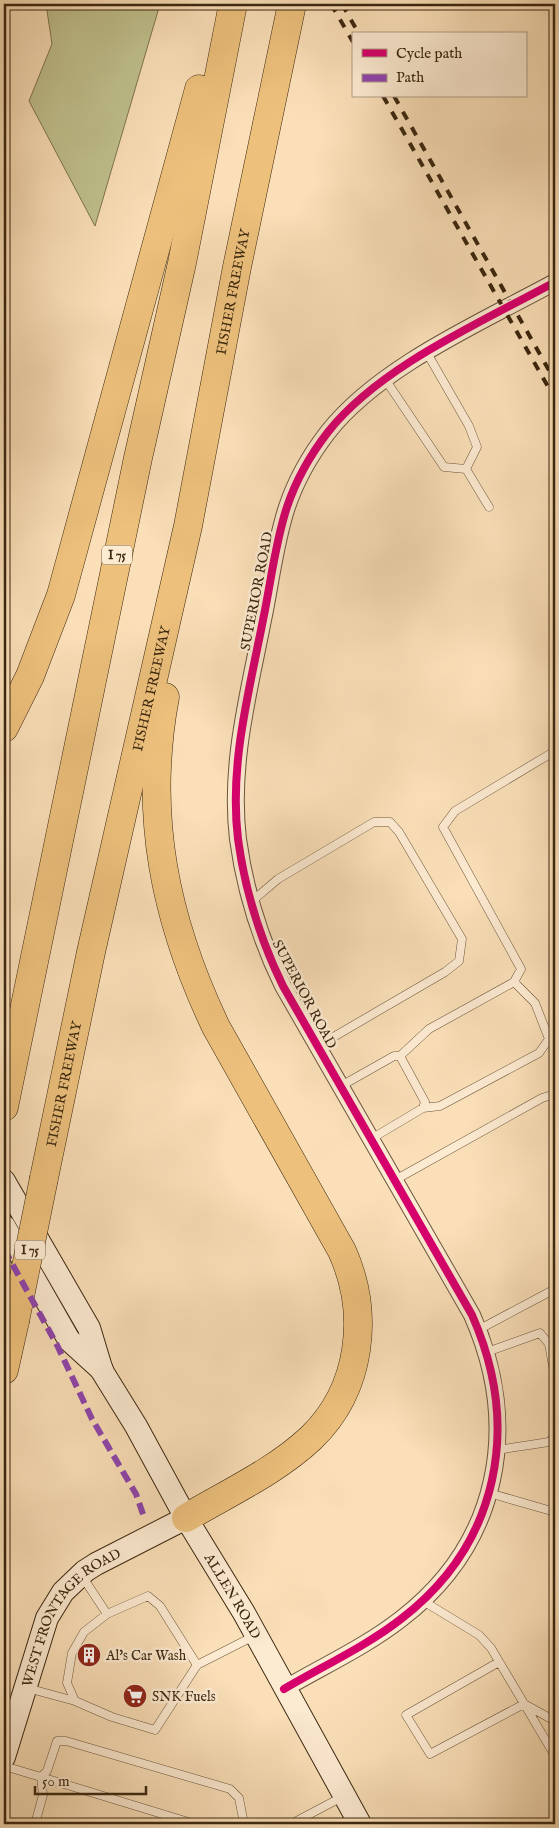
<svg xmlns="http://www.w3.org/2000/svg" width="559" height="1828" viewBox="0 0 559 1828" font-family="'IM FELL English',serif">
	<rect width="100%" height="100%" fill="#fadfb8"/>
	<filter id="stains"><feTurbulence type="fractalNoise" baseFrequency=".004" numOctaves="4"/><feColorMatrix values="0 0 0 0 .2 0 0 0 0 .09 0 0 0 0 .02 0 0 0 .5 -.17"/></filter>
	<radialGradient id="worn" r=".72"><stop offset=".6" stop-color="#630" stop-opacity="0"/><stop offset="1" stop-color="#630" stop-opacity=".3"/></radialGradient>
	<!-- green -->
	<path fill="#c0c18e" stroke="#7e744e" d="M 46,4 L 160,4 L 95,226 L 29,101 L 52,44 Z"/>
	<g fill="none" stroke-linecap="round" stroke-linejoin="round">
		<!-- lane casing -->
		<g stroke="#6b5539" stroke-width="9">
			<path id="lane" d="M 385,379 L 444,467 L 466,469 L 477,447 L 469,426 L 427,353
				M 466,469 L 489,507
				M 251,902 L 278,879 L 374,822 L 390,822 L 399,832 L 462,939 L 459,961 L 445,972 L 318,1046
				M 514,982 L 521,969 L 443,827 L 455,811 L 555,751
				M 400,1056 L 429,1029 L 514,982 L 535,1003 L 549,1039 L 539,1053 L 440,1106 L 423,1108
				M 341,1086 L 394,1056 L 400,1056 L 425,1102 L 423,1108 L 371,1139
				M 395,1180 L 542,1098 L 555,1094
				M 478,1330 L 555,1289
				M 487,1352 L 540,1333 L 549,1344 L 555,1377
				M 497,1450 L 549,1442 L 555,1436
				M 489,1493 L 555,1512
				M 82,1576 L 107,1614
				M 423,1601 L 479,1635 L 491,1648 L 555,1756
				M 499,1662 L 406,1715 L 430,1754 L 524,1704
				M 197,1665 L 155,1730 L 112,1717 L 75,1701 L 67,1683 L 72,1653 L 84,1632 L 107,1614 L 148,1596 L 160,1606 L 197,1665 L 254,1636
				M 27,1688 L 75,1701
				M 526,1705 L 555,1721
				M 4,1766 L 41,1777 L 47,1771 L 57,1741 L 66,1741 L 230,1789 L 239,1798 L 244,1824
				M 35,1824 L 43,1795 L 41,1777 L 195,1824
				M 247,1824 L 258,1824
				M 291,1824 L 342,1797"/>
		</g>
		<!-- street casing -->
		<g stroke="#6b5539" stroke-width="18">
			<path id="street" d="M 284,1689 C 323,1666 365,1647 401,1619 C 500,1543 521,1426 472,1315 L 283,986 C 260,939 245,891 238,839 C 229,765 249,692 263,620 C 271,582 275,543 287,507 C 296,480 311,454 328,432 C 380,366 482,322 555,282"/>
		</g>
		<!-- secondary casing -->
		<g stroke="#3b270f" stroke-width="24">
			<g id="secondary">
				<path id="s1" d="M 4,1181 L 89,1328 L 102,1371 L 136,1426 L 186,1518 L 244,1613 L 360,1824"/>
				<path d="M 4,1226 L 69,1340 L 102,1370"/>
				<path id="s2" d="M 4,1757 L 47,1618 L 63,1592 L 85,1571 L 96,1564 L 186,1518"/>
			</g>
		</g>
		<!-- highway casing -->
		<g stroke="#3b270f" stroke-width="29">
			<g id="highway">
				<path d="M 165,697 C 143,815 165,920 216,1027 L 342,1251 C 370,1313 362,1389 311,1438 C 276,1471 228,1493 186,1518"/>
				<path d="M 4,728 L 30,676 L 61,595 L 199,89"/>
				<path d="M 4,1107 L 138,458 L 182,263 L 233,4"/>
				<path id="s3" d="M 44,1178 L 91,952 L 188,526 L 237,267 L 292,4"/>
				<path d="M 4,1370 L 15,1321"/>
			</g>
		</g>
		<!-- lane -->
		<use href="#lane" stroke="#fcead1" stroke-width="8"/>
		<!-- street -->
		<use href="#street" stroke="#fcead1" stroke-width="16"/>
		<!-- secondary -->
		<use href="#secondary" stroke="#fcead1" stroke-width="22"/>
		<!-- highway -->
		<use href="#highway" stroke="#edc07c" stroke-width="28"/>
		<!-- rail -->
		<path stroke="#3b270f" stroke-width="4" stroke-dasharray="9 9" stroke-linecap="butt" d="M 331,4 L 353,42
			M 342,4 L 359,34
			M 383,96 L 555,399
			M 394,96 L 555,381"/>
		<!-- highway-bridge casing -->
		<g stroke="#3b270f" stroke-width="29" stroke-linecap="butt">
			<path id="highway-bridge" d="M 15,1321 L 44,1178"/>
		</g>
		<!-- highway-bridge -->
		<use href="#highway-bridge" stroke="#edc07c" stroke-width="28"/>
		<!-- quiet -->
		<path stroke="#8e44ad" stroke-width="6" stroke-dasharray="12 6" stroke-linecap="butt" d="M 4,1249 L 57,1345 L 92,1419 L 136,1494 L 144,1517"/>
		<!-- cycleway casing -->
		<g stroke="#fcead1" stroke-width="11">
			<path id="cycleway" d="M 284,1689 C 323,1666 365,1647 401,1619 C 500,1543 521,1426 472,1315 L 283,986 C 260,939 245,891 238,839 C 229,765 249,692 263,620 C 271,582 275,543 287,507 C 296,480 311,454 328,432 C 380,366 482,322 555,282"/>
		</g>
		<!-- cycleway -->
		<use href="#cycleway" stroke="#d6006c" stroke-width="8"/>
	</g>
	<!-- icons -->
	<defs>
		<g id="building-disc" transform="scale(1.25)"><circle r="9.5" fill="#8f2418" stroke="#fcead1"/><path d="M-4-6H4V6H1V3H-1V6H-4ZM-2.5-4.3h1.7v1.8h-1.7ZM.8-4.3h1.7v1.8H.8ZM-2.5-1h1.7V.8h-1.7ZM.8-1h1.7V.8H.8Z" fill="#fff"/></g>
		<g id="supermarket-disc" transform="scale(1.25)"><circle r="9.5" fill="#8f2418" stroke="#fcead1"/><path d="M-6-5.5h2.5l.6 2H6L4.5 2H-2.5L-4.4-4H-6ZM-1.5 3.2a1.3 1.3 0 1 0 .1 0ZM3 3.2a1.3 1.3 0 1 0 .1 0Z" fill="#fff"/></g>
	</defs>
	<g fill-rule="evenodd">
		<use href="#building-disc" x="89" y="1655"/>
		<use href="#supermarket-disc" x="135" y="1696"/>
	</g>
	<g text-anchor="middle" stroke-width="5" stroke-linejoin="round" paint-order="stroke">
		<!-- shield labels -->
		<g fill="#fcead1" stroke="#756249" stroke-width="1">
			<rect x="102" y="545.5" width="30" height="19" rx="4"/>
			<rect x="15" y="1240.5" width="30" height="19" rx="4"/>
		</g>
		<g font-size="12" font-weight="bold" fill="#3b270f">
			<text x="117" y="559">I 75</text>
			<text x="30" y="1254">I 75</text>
		</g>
		<!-- street labels -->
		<g font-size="14" fill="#3b270f" stroke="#fcead1">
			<text dy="5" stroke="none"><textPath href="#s3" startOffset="906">FISHER FREEWAY</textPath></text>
			<text transform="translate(256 591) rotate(-79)" y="5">SUPERIOR ROAD</text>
			<text dy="5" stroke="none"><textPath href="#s3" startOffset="501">FISHER FREEWAY</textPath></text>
			<text transform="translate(305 994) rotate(62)" y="5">SUPERIOR ROAD</text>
			<text dy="5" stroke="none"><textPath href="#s3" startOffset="96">FISHER FREEWAY</textPath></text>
			<text dy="5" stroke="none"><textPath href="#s1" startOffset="475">ALLEN ROAD</textPath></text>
			<text dy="5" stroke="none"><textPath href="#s2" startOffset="160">WEST FRONTAGE ROAD</textPath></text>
		</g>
		<!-- poi labels -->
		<g font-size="14" fill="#3b270f" stroke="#fcead1" text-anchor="start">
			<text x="106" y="1660">Al's Car Wash</text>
			<text x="152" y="1701">SNK Fuels</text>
		</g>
	</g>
	<!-- margin -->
	<rect width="559" height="1828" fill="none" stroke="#fadfb8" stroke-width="20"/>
	<rect x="5" y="5" width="549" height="1818" fill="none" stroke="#3b270f" stroke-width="2.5"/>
	<rect x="10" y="10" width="539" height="1808" fill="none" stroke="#3b270f"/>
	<!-- legend -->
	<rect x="352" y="32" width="175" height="65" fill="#fcead1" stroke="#af9c83"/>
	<rect x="362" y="49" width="25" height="8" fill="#d6006c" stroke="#af9c83"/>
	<text x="396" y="58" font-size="15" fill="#3b270f">Cycle path</text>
	<rect x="362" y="74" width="25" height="8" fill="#8e44ad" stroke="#af9c83"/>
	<text x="396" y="82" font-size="15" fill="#3b270f">Path</text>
	<!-- scale -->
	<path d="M35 1786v8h111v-8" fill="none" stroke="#3b270f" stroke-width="2.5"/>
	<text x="42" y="1786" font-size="15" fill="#3b270f" stroke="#fcead1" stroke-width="4" paint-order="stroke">50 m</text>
	<rect width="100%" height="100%" filter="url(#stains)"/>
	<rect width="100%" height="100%" fill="url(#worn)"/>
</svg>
